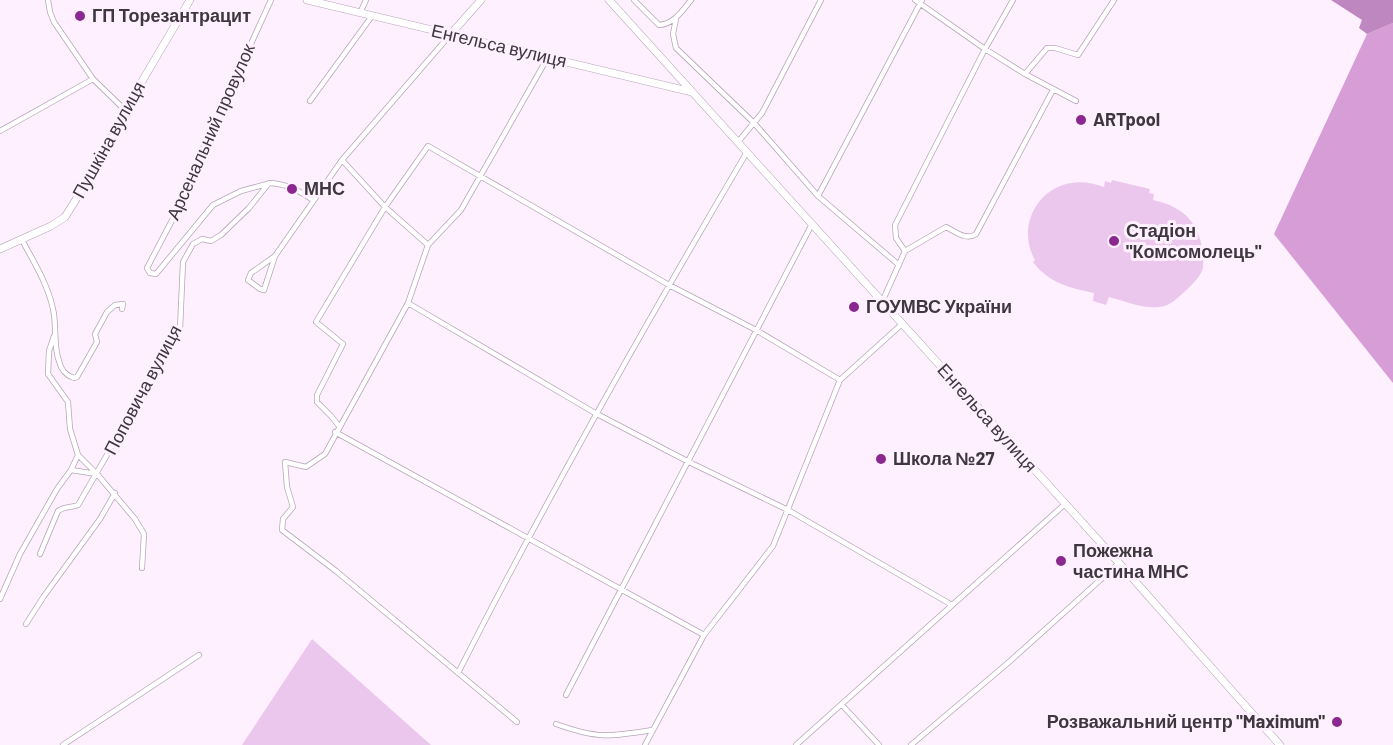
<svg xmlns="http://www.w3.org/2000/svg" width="1393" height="745" viewBox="0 0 1393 745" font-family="Barlow,sans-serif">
	<rect width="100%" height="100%" fill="#fef0fe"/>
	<!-- green -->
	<path fill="#ecc7ed" d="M 1112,180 L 1150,189 L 1149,193 L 1154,194 L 1153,200 C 1161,202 1169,204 1175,208 C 1197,218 1205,246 1203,267 C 1202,276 1189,288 1181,295 C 1175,300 1170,306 1159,307 C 1143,309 1124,301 1109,297 L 1106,305 L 1093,301 L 1094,293 C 1069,288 1049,283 1033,262 L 1035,260 C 1017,229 1035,189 1071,183 C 1082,181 1093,183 1104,187 L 1105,181 L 1111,183 Z
		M 312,639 L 431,745 L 242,745 Z"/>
	<!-- forest -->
	<path fill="#d69dd7" d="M 1393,23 L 1393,383 L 1274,234 L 1367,34 Z"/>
	<!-- water -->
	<path fill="#bf87c0" d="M 1331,0 L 1393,0 L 1393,23 L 1367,34 L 1359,28 L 1362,20 Z"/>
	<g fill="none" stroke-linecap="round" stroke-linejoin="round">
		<!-- street casing -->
		<g stroke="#b6a6b7" stroke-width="6">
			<path id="street" d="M 48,0 L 50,12 L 54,22 L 93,79 L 125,110
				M 634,0 L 659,25 C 674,24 682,11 691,0
				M 915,0 L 985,49 L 1025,74 L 1047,48 L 1055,48 L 1078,55 L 1114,0
				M 360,13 L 366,0
				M 676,19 L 673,34 L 676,48 L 754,123 L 818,196 L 899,265
				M 1025,74 L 1076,101
				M 310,101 L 372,16
				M 0,131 L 93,79
				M 738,142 L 762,113 L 821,0
				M 342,160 L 385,207 L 428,245 L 408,303 L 325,454 L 306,467 L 285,462 L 287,487 L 293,507 L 283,519 L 282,530 L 336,571 L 517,722
				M 267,184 L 241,191 L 213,205 L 156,274 L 150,273 L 147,268 L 199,169 L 202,151 L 271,0
				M 818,196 L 922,0
				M 22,240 C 34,262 48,285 53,309 C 57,326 53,345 59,361 C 61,370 65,375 74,378 L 77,377 L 97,342 L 95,334 L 107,312 L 115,305 L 123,304 L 122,309
				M 428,245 L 461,210 L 548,57
				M 905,251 L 896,238 L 895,225 L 985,49 L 1013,0
				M 275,256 L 264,290 L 260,289 L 248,280 L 251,273 L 275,256 L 342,160 L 450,35
				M 882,302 L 905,251 L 946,227 C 956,232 967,241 976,234 L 1053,90
				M 408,303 L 595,413 L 689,462 L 788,510 L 952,605
				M 54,336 L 49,351 L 48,374 L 68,402 L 70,429 L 78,455 L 97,474 L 71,470
				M 339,426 L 331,416 L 317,402 L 317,395 L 343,344 L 316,322 L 385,207 L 428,146 L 669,285 L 756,330 L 840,380
				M 335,432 L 704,635
				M 97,474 L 135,519 L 144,534 L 142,568
				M 40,554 L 58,511 C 65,506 71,508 78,505 L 180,329 L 183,262 L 193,244 L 202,239 L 211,241 L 221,235 L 249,208 L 269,183 C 287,184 298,190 313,200
				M 0,599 L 20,554 L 57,489 L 71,470 L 78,455
				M 26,624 L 44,596 L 100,519 L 115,493
				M 458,673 C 548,496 646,323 747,152
				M 566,695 L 812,224
				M 842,705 L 879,745
				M 556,724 C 598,739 609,737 652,730
				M 63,745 L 199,655
				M 645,745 L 704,635 L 773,546 L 840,380 L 902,324
				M 796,745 L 1065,504
				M 911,745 L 1009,662 L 1119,563"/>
		</g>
		<!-- secondary casing -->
		<g stroke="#b6a6b7" stroke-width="8">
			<path id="secondary" d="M 307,0 L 692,92
				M 609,0 L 1119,563 L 1280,745
				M 450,35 L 481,0
				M 0,249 L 51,226 L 65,217 L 97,166 L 125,110 L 190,0"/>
		</g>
		<!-- street -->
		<use href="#street" stroke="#fff" stroke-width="4.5"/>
		<!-- secondary -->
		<use href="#secondary" stroke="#fff" stroke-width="7"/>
	</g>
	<!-- markers -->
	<g fill="#8b2890" stroke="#fef0fe" stroke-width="2">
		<circle cx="80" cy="16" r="6"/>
		<circle cx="1081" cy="120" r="6"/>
		<circle cx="292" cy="189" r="6"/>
		<circle cx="1114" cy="241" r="6"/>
		<circle cx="854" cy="307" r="6"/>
		<circle cx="881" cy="459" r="6"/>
		<circle cx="1061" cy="561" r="6"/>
		<circle cx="1337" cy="722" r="6"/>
	</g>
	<g text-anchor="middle" stroke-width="6" stroke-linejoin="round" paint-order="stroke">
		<!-- poi labels -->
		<g font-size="18" font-weight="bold" fill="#3e373e" stroke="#fef0fe" text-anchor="start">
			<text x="92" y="22">ГП Торезантрацит</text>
			<text x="1093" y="126">ARTpool</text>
			<text x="304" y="195">МНС</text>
			<text x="1126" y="237">Стадіон<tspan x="1126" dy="21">"Комсомолець"</tspan></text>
			<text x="866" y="313">ГОУМВС України</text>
			<text x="893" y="465">Школа №27</text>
			<text x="1073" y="557">Пожежна<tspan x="1073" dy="21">частина МНС</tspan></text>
			<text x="1325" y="728" text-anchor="end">Розважальний центр "Maximum"</text>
		</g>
		<!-- street labels -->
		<g font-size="18" fill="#3e373e" stroke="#fef0fe">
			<text transform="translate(499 46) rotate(13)" y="6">Енгельса вулиця</text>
			<text transform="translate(211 132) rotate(-66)" y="6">Арсенальний провулок</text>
			<text transform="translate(109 140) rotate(-61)" y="6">Пушкіна вулиця</text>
			<text transform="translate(143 390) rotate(-62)" y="6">Поповича вулиця</text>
			<text transform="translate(987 418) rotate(48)" y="6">Енгельса вулиця</text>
		</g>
	</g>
</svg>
